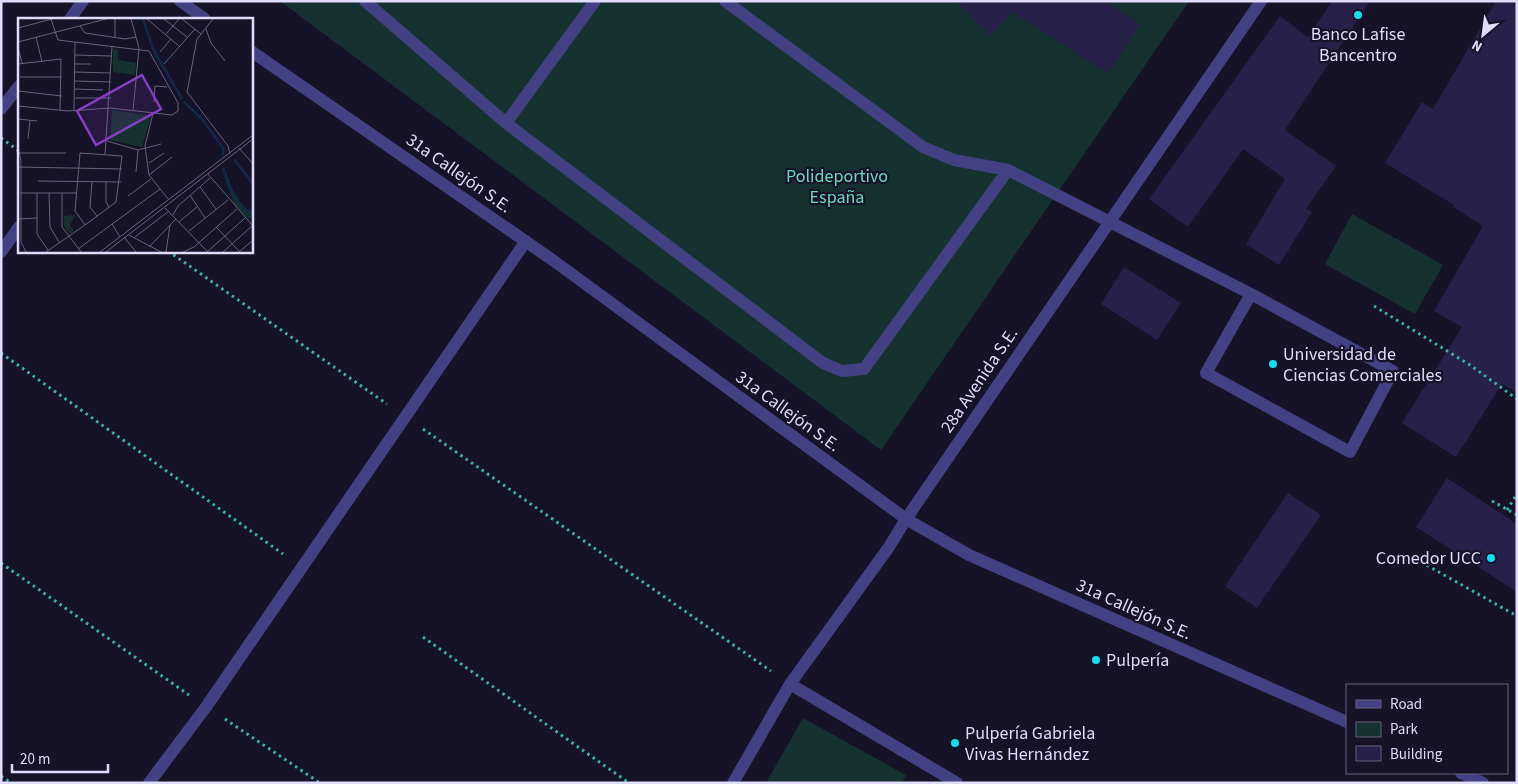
<svg xmlns="http://www.w3.org/2000/svg" width="1518" height="784" viewBox="0 0 1518 784" font-family="'Source Sans 3',sans-serif">
	<rect width="100%" height="100%" fill="#161228"/>
	<!-- park -->
	<path fill="#163230" d="M 280,1 L 1189,1 L 881,450 Z
		M 1352,214 L 1443,265 L 1415,314 L 1325,264 Z
		M 803,718 L 906,775 L 902,783 L 766,783 Z"/>
	<!-- building -->
	<path fill="#272048" d="M 956,1 L 1105,1 L 1140,24 L 1108,74 L 1013,12 L 990,35 Z
		M 1332,1 L 1370,1 L 1285,130 L 1336,166 L 1306,209 L 1312,212 L 1279,265 L 1246,244 L 1285,179 L 1243,149 L 1188,227 L 1149,199 L 1280,16 L 1308,37 Z
		M 1496,1 L 1517,1 L 1517,393 L 1502,384 L 1456,457 L 1402,423 L 1462,327 L 1434,311 L 1483,226 L 1453,207 L 1454,205 L 1385,163 L 1422,102 L 1433,109 Z
		M 1124,267 L 1181,303 L 1157,340 L 1101,304 Z
		M 1447,478 L 1517,524 L 1517,592 L 1416,527 Z
		M 1288,493 L 1321,515 L 1257,608 L 1225,586 Z"/>
	<g fill="none" stroke-linecap="round" stroke-linejoin="round">
		<!-- path -->
		<path stroke="#3ab2a9" stroke-width="3" stroke-dasharray="2.5 4" stroke-linecap="butt" d="M 1,138 L 19,151
			M 168,251 L 387,404
			M 1374,306 L 1470,365 L 1517,399
			M 1,353 L 283,554
			M 423,429 L 771,671
			M 1492,501 L 1517,515
			M 1507,510 L 1517,494
			M 1421,562 L 1517,616
			M 1,563 L 189,695
			M 423,637 L 629,783
			M 225,719 L 320,783
			M 1,776 L 11,783"/>
		<!-- service -->
		<path stroke="#434183" stroke-width="12" d="M 365,1 L 506,123 L 823,363 L 842,371 L 864,369 L 1008,170
			M 725,1 L 923,147 L 954,160 L 1008,170 L 1251,294 L 1393,371 L 1350,452 L 1206,373 L 1251,294
			M 506,123 L 595,1"/>
		<!-- minor -->
		<path stroke="#434183" stroke-width="12" d="M 180,1 L 205,19
			M 70,19 L 83,1
			M 251,51 L 554,261 L 906,519 L 969,555 L 1347,722
			M 1,109 L 19,86
			M 1,252 L 19,227
			M 790,684 L 957,783
			M 1461,773 L 1483,783
			M 149,783 L 206,707 L 526,241
			M 733,783 L 790,684 L 889,547 L 906,519 L 1261,1"/>
	</g>
	<!-- markers -->
	<g fill="#17dced" stroke="#161228" stroke-width="2">
		<circle cx="1358" cy="15" r="5"/>
		<circle cx="1273" cy="364" r="5"/>
		<circle cx="1491" cy="558" r="5"/>
		<circle cx="1096" cy="660" r="5"/>
		<circle cx="955" cy="743" r="5"/>
	</g>
	<g text-anchor="middle" stroke-width="4.5" stroke-linejoin="round" paint-order="stroke">
		<!-- poi labels -->
		<g font-size="18" fill="#dfdcfc" stroke="#161228" text-anchor="start">
			<text x="1358" y="40" text-anchor="middle">Banco Lafise<tspan x="1358" dy="21">Bancentro</tspan></text>
			<text x="1283" y="360">Universidad de<tspan x="1283" dy="21">Ciencias Comerciales</tspan></text>
			<text x="1481" y="564" text-anchor="end">Comedor UCC</text>
			<text x="1106" y="666">Pulpería</text>
			<text x="965" y="739">Pulpería Gabriela<tspan x="965" dy="21">Vivas Hernández</tspan></text>
		</g>
		<!-- street labels -->
		<g font-size="18" fill="#dfdcfc" stroke="#161228">
			<text transform="translate(459 173) rotate(35)" y="6">31a Callejón S.E.</text>
			<text transform="translate(979 380) rotate(-56)" y="6">28a Avenida S.E.</text>
			<text transform="translate(788 411) rotate(36)" y="6">31a Callejón S.E.</text>
			<text transform="translate(1134 609) rotate(24)" y="6">31a Callejón S.E.</text>
		</g>
		<!-- park labels -->
		<g font-size="18" fill="#6dd8bb" stroke="#161228">
			<text x="837" y="182">Polideportivo<tspan x="837" dy="21">España</tspan></text>
		</g>
	</g>
	<!-- overview -->
	<g transform="translate(18 18)">
		<rect width="235" height="235" fill="#161228"/>
		<path d="M 205,155 L 221,182 L 229,192 L 235,193 L 235,198 L 231,201 L 216,186 Z" fill="#163230"/>
		<path d="M 95,31 L 100,32 L 100,42 L 118,45 L 117,57 L 95,54 ZM 94,92 L 133,98 L 124,129 L 92,122 ZM 57,197 L 52,207 L 56,213 L 51,216 L 46,208 L 46,198 Z" fill="#163230"/>
		<path fill="none" stroke="#13294b" stroke-width="2.5" d="M 125,1 L 135,31 L 164,81M 166,84 L 184,101 L 205,130 L 205,138M 216,141 L 235,166M 205,150 L 216,178 L 226,191 L 235,197"/>
		<path fill="none" stroke="#66637d" stroke-width="1" d="M 33,1 L 40,22 L 131,33 L 160,85M 113,1 L 121,30 L 115,93M 129,1 L 161,28M 146,1 L 169,19M 164,1 L 183,16M 195,1 L 179,21 L 169,74 L 210,128 L 212,136M 62,8 L 67,15 L 107,21 L 118,19M 0,10 L 34,1M 188,11 L 193,25 L 207,43M 148,16 L 161,1M 18,19 L 24,44M 97,19 L 97,1M 0,24 L 88,1M 0,30 L 4,45M 142,34 L 153,21M 57,37 L 94,38M 0,46 L 43,41 L 42,93M 57,46 L 73,46M 146,46 L 177,11M 57,54 L 93,55M 2,59 L 44,59M 57,63 L 93,64M 57,71 L 85,72M 0,73 L 44,78M 57,80 L 93,80M 136,84 L 137,68 L 149,69M 0,88 L 50,93 L 92,90 L 154,97 L 160,93 L 160,85M 56,93 L 57,24M 135,95 L 127,128 L 131,157 L 151,182M 0,101 L 19,103M 10,121 L 12,102M 89,123 L 120,132 L 143,126M 0,130 L 3,143 L 3,224 L 8,234M 221,130 L 235,146M 1,135 L 48,135M 87,136 L 94,28M 131,145 L 146,135M 0,149 L 104,151M 118,154 L 120,132M 190,156 L 235,208M 131,157 L 154,139M 20,163 L 103,164M 74,163 L 72,189 L 79,198M 88,164 L 88,184 L 91,189M 182,169 L 198,191M 2,175 L 58,175M 19,175 L 19,216 L 30,232M 31,175 L 32,209 L 41,224M 44,175 L 44,209 L 63,234M 172,177 L 187,200M 110,178 L 133,161M 147,190 L 190,234M 155,197 L 160,188 L 192,160M 0,201 L 19,200M 161,204 L 180,188M 94,206 L 102,219M 198,209 L 222,234M 171,213 L 210,182M 111,217 L 143,234M 106,219 L 118,234M 117,219 L 151,193M 131,229 L 158,201M 60,231 L 142,171M 28,234 L 67,207 L 98,184 L 104,138 L 62,135 L 57,193 L 67,207M 82,234 L 235,117M 88,234 L 235,121M 148,234 L 152,207M 165,234 L 176,229 L 219,191M 189,234 L 227,200M 205,234 L 234,208M 221,234 L 235,222"/>
		<path fill="#853ec5" fill-opacity="0.15" stroke="#853ec5" stroke-width="2.5" d="M 124,57 L 143,91 L 78,127 L 59,93 Z"/>
		<rect width="235" height="235" fill="none" stroke="#dfdcfc" stroke-width="2.5"/>
	</g>
	<!-- border -->
	<rect width="1518" height="784" fill="none" stroke="#dfdcfc" stroke-width="5"/>
	<!-- legend -->
	<rect x="1346" y="684" width="162" height="90" fill="#161228" stroke="#66637d"/>
	<rect x="1356" y="700" width="25" height="8" fill="#434183" stroke="#66637d"/>
	<text x="1390" y="709" font-size="15" fill="#dfdcfc">Road</text>
	<rect x="1356" y="722" width="25" height="15" fill="#163230" stroke="#66637d"/>
	<text x="1390" y="734" font-size="15" fill="#dfdcfc">Park</text>
	<rect x="1356" y="746" width="25" height="15" fill="#272048" stroke="#66637d"/>
	<text x="1390" y="759" font-size="15" fill="#dfdcfc">Building</text>
	<!-- north arrow -->
	<g transform="translate(1483 35) rotate(209)" stroke="#161228" stroke-width="4" paint-order="stroke">
	<path d="M0-4L9 19L0 12L-9 19Z" fill="#dfdcfc"/>
	<text y="-8" font-size="14" font-weight="bold" text-anchor="middle" fill="#dfdcfc">N</text>
	</g>
	<!-- scale -->
	<path d="M12 764v8h96v-8" fill="none" stroke="#dfdcfc" stroke-width="2.5"/>
	<text x="20" y="764" font-size="15" fill="#dfdcfc" stroke="#161228" stroke-width="4" paint-order="stroke">20 m</text>
</svg>
